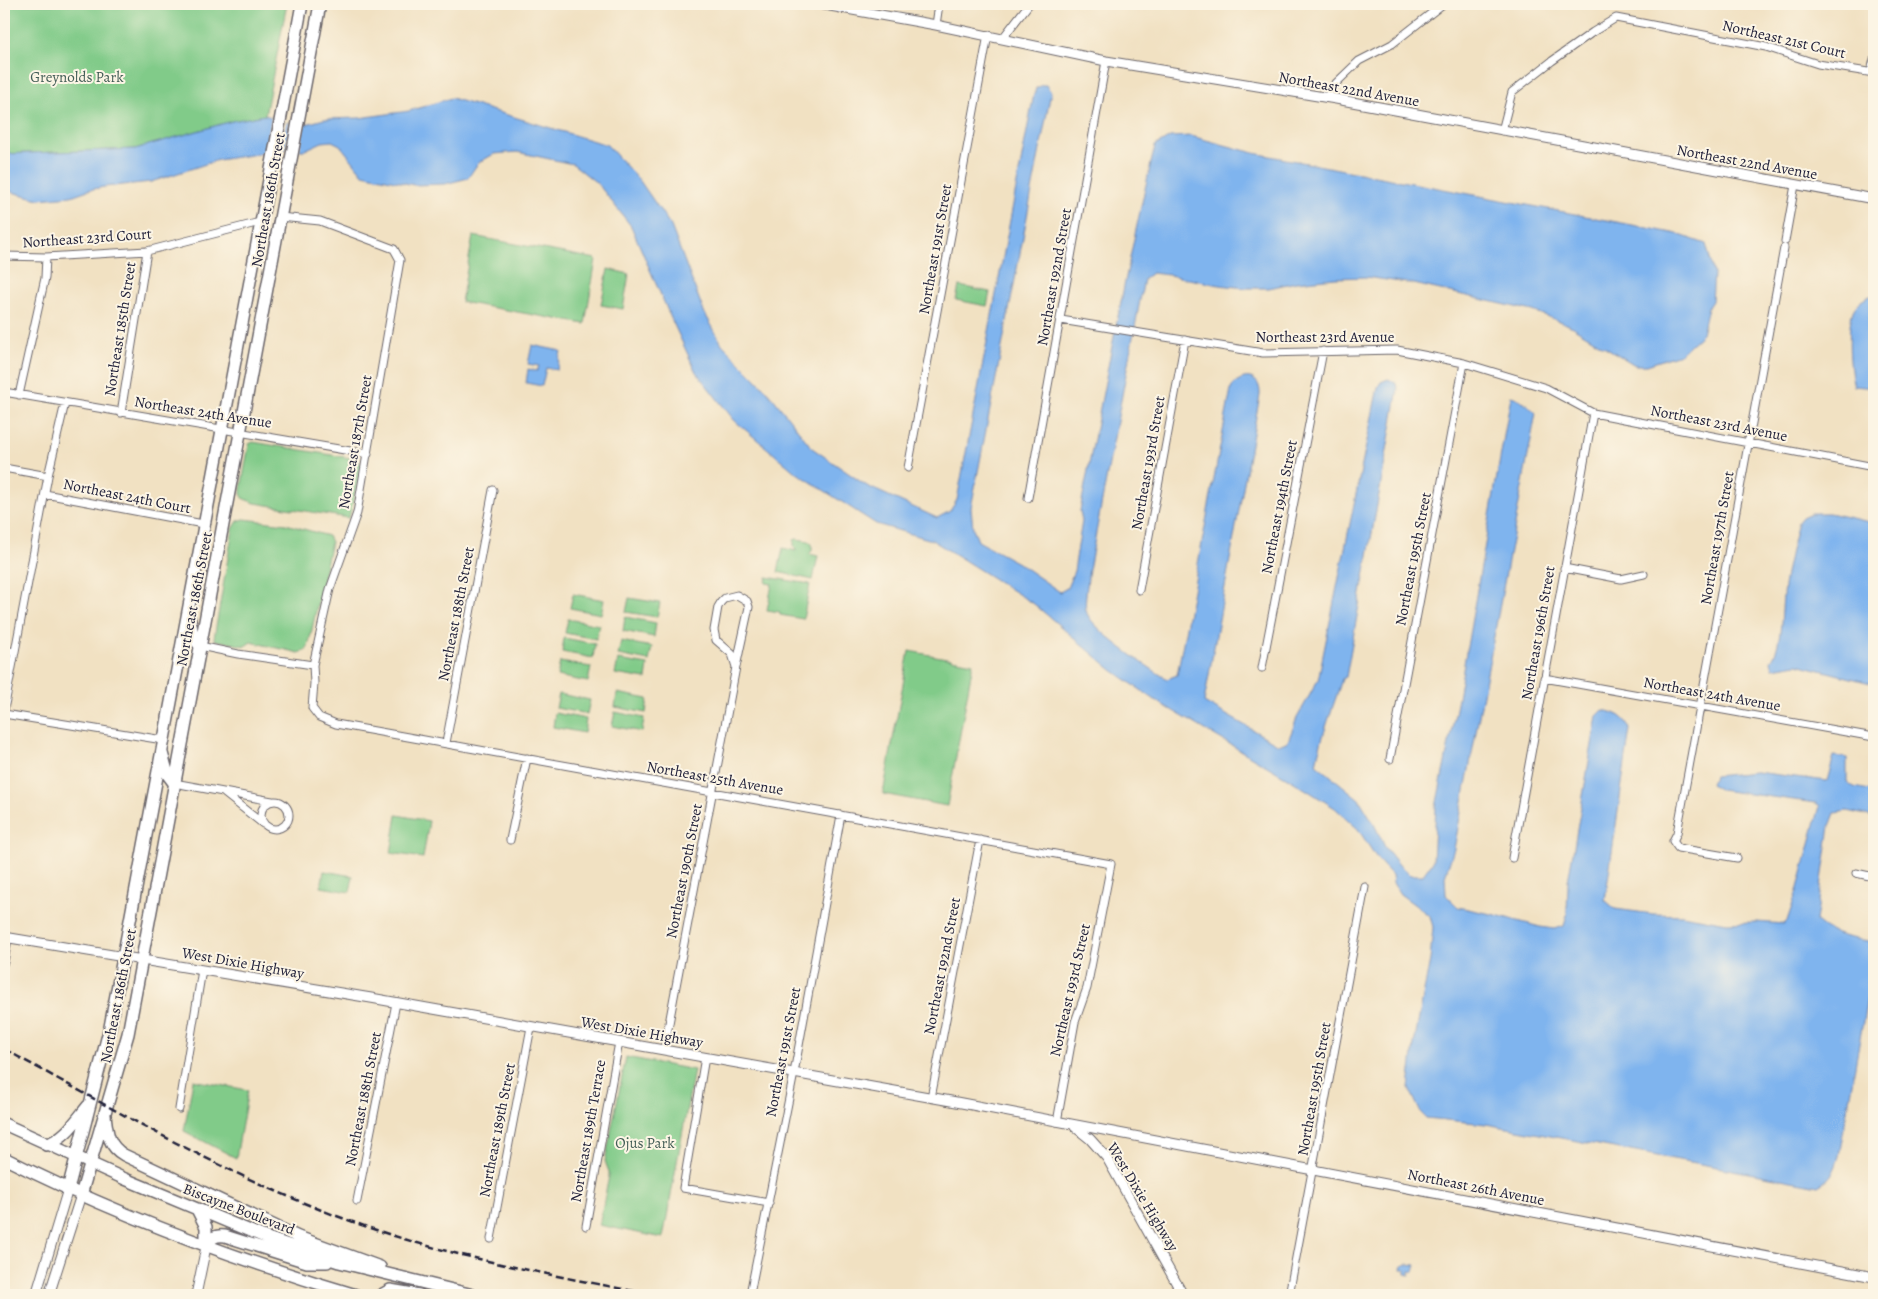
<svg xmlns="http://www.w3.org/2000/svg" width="1878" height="1299" viewBox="0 0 1878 1299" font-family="Alegreya,serif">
	<rect width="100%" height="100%" fill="#fcf5e5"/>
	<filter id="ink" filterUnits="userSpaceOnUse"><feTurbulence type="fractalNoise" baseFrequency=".02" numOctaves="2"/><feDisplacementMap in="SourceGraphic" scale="10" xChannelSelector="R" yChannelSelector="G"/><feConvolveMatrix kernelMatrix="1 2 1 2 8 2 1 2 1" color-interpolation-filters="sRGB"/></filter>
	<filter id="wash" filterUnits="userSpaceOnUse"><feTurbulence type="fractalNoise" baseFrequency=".0096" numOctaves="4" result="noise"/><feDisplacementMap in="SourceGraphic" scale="20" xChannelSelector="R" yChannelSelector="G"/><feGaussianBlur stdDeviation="1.12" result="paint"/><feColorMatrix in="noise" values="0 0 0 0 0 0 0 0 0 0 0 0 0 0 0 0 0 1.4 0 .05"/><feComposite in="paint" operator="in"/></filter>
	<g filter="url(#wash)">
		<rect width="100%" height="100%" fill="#f1e1c2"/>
		<!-- green -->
		<path fill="#81cb89" stroke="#527662" d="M 4,4 L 287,4 L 265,115 L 232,121 L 135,149 L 4,154 Z
			M 473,236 L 596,259 L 585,324 L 461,302 Z
			M 608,269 L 629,274 L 623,309 L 601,305 Z
			M 959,286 L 990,292 L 987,306 L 956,300 Z
			M 253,442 L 356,459 L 362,464 L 349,518 L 255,503 L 244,499 L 241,494 L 241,489 L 249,444 Z
			M 244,519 L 286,524 L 328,536 L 331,542 L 309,643 L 307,649 L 299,653 L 251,642 L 245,646 L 215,640 L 214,638 L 233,529 L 238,521 Z
			M 797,539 L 809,541 L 812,544 L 812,551 L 809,554 L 818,556 L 813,580 L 778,572 L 783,548 L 796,551 L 794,546 L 794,540 Z
			M 767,577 L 810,584 L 803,619 L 780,615 L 780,612 L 767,610 L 772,584 L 766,583 Z
			M 573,594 L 604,600 L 601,614 L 570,608 Z
			M 629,598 L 660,603 L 657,617 L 626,612 Z
			M 625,617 L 656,623 L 654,637 L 623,631 Z
			M 568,619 L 599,625 L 596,639 L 565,633 Z
			M 564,638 L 595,644 L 593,658 L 562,652 Z
			M 621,641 L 652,647 L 649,661 L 618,655 Z
			M 909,651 L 973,663 L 947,806 L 883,794 Z
			M 618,660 L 648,665 L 646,679 L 615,674 Z
			M 560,662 L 591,667 L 588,682 L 557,676 Z
			M 617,693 L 648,699 L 646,713 L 615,707 Z
			M 559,694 L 590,700 L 587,714 L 556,708 Z
			M 615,712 L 644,718 L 642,732 L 612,726 Z
			M 555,713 L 586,719 L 584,733 L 553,727 Z
			M 397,815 L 429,821 L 423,858 L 391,853 Z
			M 324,871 L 353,876 L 350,892 L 321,887 Z
			M 626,1057 L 694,1070 L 663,1238 L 599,1225 L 609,1176 L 609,1172 L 605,1161 Z
			M 193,1080 L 248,1090 L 236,1158 L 184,1131 Z"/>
		<!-- water -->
		<path fill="#7fb4ee" stroke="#506b94" d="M 1042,85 L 1046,85 L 1051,92 L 971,508 L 973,528 L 978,541 L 1018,563 L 1060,592 L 1067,588 L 1074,571 L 1082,521 L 1080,511 C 1104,389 1126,267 1155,146 L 1170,137 L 1191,136 L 1254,153 L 1648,228 L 1677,234 L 1706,244 L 1714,274 L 1712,301 L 1708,307 L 1702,334 L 1680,354 L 1647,365 L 1635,365 L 1569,325 L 1533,311 L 1414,284 L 1366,277 L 1335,278 L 1296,282 L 1269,288 L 1246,288 L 1219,285 L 1169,275 L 1152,273 L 1144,279 L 1088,575 C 1088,585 1084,599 1086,610 C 1088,628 1151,669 1167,679 L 1177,675 L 1231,389 C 1239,373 1261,373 1260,395 L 1204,702 L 1279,745 L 1288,741 L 1297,718 L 1318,680 L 1378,387 L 1381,382 L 1388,379 L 1395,382 L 1398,389 L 1346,677 L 1342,679 C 1333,708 1322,734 1316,764 L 1359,799 L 1373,822 L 1385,847 L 1400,866 L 1410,875 L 1423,875 L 1433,861 L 1436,807 L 1457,704 L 1511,396 C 1522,399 1528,405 1536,413 L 1454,849 L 1445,876 L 1446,895 L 1458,907 L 1496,915 L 1540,927 L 1555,929 L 1564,926 L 1567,914 L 1568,881 L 1597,716 L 1603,710 C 1616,713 1624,716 1630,729 L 1605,900 L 1615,909 L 1653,914 L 1682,915 L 1727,923 L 1756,922 L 1784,924 L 1787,921 L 1798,888 L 1820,806 L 1816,803 L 1720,790 L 1711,784 L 1714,776 L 1756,772 L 1827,781 L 1834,756 L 1847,758 L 1847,782 L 1854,787 L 1874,791 L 1874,817 L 1847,811 L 1835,813 L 1830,826 L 1816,921 C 1832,937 1853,938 1874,942 L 1874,980 L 1869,988 L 1839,1156 C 1835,1170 1832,1178 1818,1186 L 1486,1124 L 1426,1118 L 1421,1113 L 1409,1088 L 1414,1044 L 1430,960 L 1433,927 L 1430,916 L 1400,894 L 1393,883 L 1392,875 L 1378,860 L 1358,829 L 1335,808 L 1294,782 L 1158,702 L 1112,670 L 1034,604 L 932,540 L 876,524 L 794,471 L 734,420 L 696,372 L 670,316 L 631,226 L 598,184 L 573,164 L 517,152 L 494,154 L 478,163 L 468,178 L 445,184 L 414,185 L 363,174 L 340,145 L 332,141 L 322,142 L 305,150 L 283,150 L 218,160 L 151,182 L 104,187 L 88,190 L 71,196 L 39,199 L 4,190 L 4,154 L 135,149 L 232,121 L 265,115 L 289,123 L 306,124 L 324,119 L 359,118 L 409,111 L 451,98 L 607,145 L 640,181 L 671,226 L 704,312 L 722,344 L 769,393 L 812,448 L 867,486 L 937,518 L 950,511 L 957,500 L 1033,99 L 1036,88 Z
			M 1870,296 L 1874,296 L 1874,388 L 1854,386 C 1849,370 1847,326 1853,311 C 1856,304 1863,299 1870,296 Z
			M 532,345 L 561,351 L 557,370 L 546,368 L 542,386 L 526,383 L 528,369 L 537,371 L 539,366 L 528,364 Z
			M 1811,513 L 1829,513 L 1874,523 L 1874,684 L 1797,664 L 1773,668 L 1771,661 C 1783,644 1781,607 1784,586 C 1787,565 1793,543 1798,522 L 1802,517 Z
			M 1408,1264 L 1416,1265 L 1414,1272 L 1410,1271 L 1410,1275 L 1406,1274 L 1406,1270 L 1401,1269 L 1402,1266 Z"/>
		<!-- pier -->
		<path fill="#f1e1c2" d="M 272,115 L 287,120 L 280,152 L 264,154 Z
			M 290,121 L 305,122 L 299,153 L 284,152 Z"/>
	</g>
	<g filter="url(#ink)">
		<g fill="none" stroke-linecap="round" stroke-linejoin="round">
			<!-- minor casing -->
			<g stroke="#6a656a" stroke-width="9">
				<path id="minor" d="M 936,25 L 939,4
					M 1002,39 L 1029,4
					M 1871,72 L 1874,59
					M 1326,98 L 1334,85 L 1359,61 L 1392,44 L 1443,4
					M 1502,131 L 1512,92 L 1552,61 L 1593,32 L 1616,18 L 1766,47 L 1818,64 L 1874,73
					M 280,217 L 320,221 L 394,249 L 400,260 L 357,513 L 330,589 L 313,665 L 314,683 L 312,708 L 319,717 L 336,724 L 1111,864 L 1087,988 L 1075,1022 L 1057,1122
					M 1785,241 L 1795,185
					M 4,256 L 46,257 L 147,251 L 260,222
					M 1061,320 L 1263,353 L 1397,350 L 1464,363 L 1546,388 L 1593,413 L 1874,467
					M 4,392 L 368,454
					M 19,395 L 45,278 L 46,257
					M 121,413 L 147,251
					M 4,468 L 48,476
					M 908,468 L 988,35
					M 45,494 L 203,524
					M 1028,498 L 1106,61
					M 1564,568 L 1621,579 L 1644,574
					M 1139,590 L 1185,340
					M 200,646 L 238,654 L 313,665
					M 4,650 L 14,652
					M 1262,668 L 1323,351
					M 1544,678 L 1874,737
					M 4,710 L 48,476 L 65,403
					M 4,714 L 163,740
					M 446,743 L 493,490
					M 1390,759 L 1464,363
					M 174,783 L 272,801
					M 224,793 L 263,824
					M261 815a14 14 0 1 1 28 0a14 14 0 1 1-28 0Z
					M 510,840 L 527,758
					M 1512,858 L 1593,413
					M 1737,858 L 1678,848 L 1673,841 L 1677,833 L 1784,248
					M 1856,873 L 1874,877
					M 4,962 L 8,938
					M 664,1050 L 736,667 L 749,607 L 747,601 L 737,595 L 725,598 L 721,602 L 718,607 L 714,630 L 716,640 L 732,654 L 736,667
					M 705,1057 L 683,1188 L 769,1203
					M 931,1098 L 980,840
					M 179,1109 L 202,970
					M 357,1201 L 396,1003
					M 586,1226 L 619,1042
					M 491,1239 L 531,1027
					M 750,1294 L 794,1073 L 841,815
					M 1289,1295 L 1365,887"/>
			</g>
			<!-- tertiary casing -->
			<g stroke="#6a656a" stroke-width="11">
				<path id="tertiary" d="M 819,4 L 936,25 L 1106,61 L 1336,99 L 1874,199
					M 4,937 L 371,998 L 951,1101 L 1874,1277
					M 1075,1127 L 1090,1139 L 1107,1158 L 1183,1295
					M 36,1295 L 68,1189
					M 49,1295 L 81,1195
					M 196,1295 L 206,1247"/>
			</g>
			<!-- primary casing -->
			<g stroke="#6a656a" stroke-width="14">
				<path id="primary" d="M 189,616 L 194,639 L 200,646
					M 162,753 L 168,775 L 174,783
					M 105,1115 C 107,1132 108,1146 124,1155 L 298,1237 L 380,1267
					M 4,1124 L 125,1179 L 267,1238 L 339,1262 L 473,1295
					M 46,1145 C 66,1137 75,1122 88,1106
					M 4,1158 C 117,1215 234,1259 356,1295
					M 68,1189 L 110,1027 L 302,4
					M 81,1195 L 128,1034 L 320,4
					M 197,1209 L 206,1227 L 206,1247
					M 206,1247 C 211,1238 214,1235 225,1236 L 307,1262 L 327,1262
					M 381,1295 L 390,1290 L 419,1295"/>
			</g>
			<!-- minor -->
			<use href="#minor" stroke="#fff" stroke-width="7"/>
			<!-- tertiary -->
			<use href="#tertiary" stroke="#fff" stroke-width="9"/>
			<!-- primary -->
			<use href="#primary" stroke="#fff" stroke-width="11"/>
			<!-- rail -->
			<path stroke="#22223b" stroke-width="2.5" stroke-dasharray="8 4" stroke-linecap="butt" d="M 4,1049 C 119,1112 232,1179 356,1223 C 452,1258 554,1275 653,1295"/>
		</g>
	</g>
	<g text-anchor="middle" stroke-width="4" stroke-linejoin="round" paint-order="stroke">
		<!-- street labels -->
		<g font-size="15" fill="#22223b" stroke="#fcf5e5">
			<text transform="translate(1784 39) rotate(13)" y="5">Northeast 21st Court</text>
			<text transform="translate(1349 89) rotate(10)" y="5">Northeast 22nd Avenue</text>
			<text transform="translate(1747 162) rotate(10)" y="5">Northeast 22nd Avenue</text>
			<text transform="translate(268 200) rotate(-80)" y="5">Northeast 186th Street</text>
			<text transform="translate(87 238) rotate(-4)" y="5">Northeast 23rd Court</text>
			<text transform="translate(935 249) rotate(-80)" y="5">Northeast 191st Street</text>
			<text transform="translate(1054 277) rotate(-80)" y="5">Northeast 192nd Street</text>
			<text transform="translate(120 329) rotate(-81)" y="5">Northeast 185th Street</text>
			<text x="1325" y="342">Northeast 23rd Avenue</text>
			<text transform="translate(203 412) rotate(9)" y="5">Northeast 24th Avenue</text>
			<text transform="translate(1719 423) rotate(11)" y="5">Northeast 23rd Avenue</text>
			<text transform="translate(355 442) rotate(-80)" y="5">Northeast 187th Street</text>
			<text transform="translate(1148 463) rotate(-80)" y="5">Northeast 193rd Street</text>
			<text transform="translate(127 496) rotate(11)" y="5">Northeast 24th Court</text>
			<text transform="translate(1279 507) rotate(-79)" y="5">Northeast 194th Street</text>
			<text transform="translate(1717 538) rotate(-80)" y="5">Northeast 197th Street</text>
			<text transform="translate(1413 559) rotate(-79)" y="5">Northeast 195th Street</text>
			<text transform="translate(194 599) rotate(-79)" y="5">Northeast 186th Street</text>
			<text transform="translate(456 614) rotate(-79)" y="5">Northeast 188th Street</text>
			<text transform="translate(1538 633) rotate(-80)" y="5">Northeast 196th Street</text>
			<text transform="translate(1712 694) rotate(10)" y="5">Northeast 24th Avenue</text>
			<text transform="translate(715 778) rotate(10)" y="5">Northeast 25th Avenue</text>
			<text transform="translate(684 871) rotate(-79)" y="5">Northeast 190th Street</text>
			<text transform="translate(243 963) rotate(10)" y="5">West Dixie Highway</text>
			<text transform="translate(942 966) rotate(-79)" y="5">Northeast 192nd Street</text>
			<text transform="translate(1070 990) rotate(-77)" y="5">Northeast 193rd Street</text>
			<text transform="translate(118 996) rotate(-79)" y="5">Northeast 186th Street</text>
			<text transform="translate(642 1032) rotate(10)" y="5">West Dixie Highway</text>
			<text transform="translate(783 1052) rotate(-79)" y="5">Northeast 191st Street</text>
			<text transform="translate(1314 1089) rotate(-80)" y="5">Northeast 195th Street</text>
			<text transform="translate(363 1099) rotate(-79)" y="5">Northeast 188th Street</text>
			<text transform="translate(497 1130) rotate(-79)" y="5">Northeast 189th Street</text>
			<text transform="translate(588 1131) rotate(-80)" y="5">Northeast 189th Terrace</text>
			<text transform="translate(1476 1187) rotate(11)" y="5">Northeast 26th Avenue</text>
			<text transform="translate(1143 1197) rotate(59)" y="5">West Dixie Highway</text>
			<text transform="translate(239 1209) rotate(21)" y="5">Biscayne Boulevard</text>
		</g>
		<!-- park labels -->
		<g font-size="15" fill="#435d56" stroke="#fcf5e5">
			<text x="77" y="82">Greynolds Park</text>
			<text x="645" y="1148">Ojus Park</text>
		</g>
	</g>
	<!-- margin -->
	<rect width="1878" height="1299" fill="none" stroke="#fcf5e5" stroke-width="20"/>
</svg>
